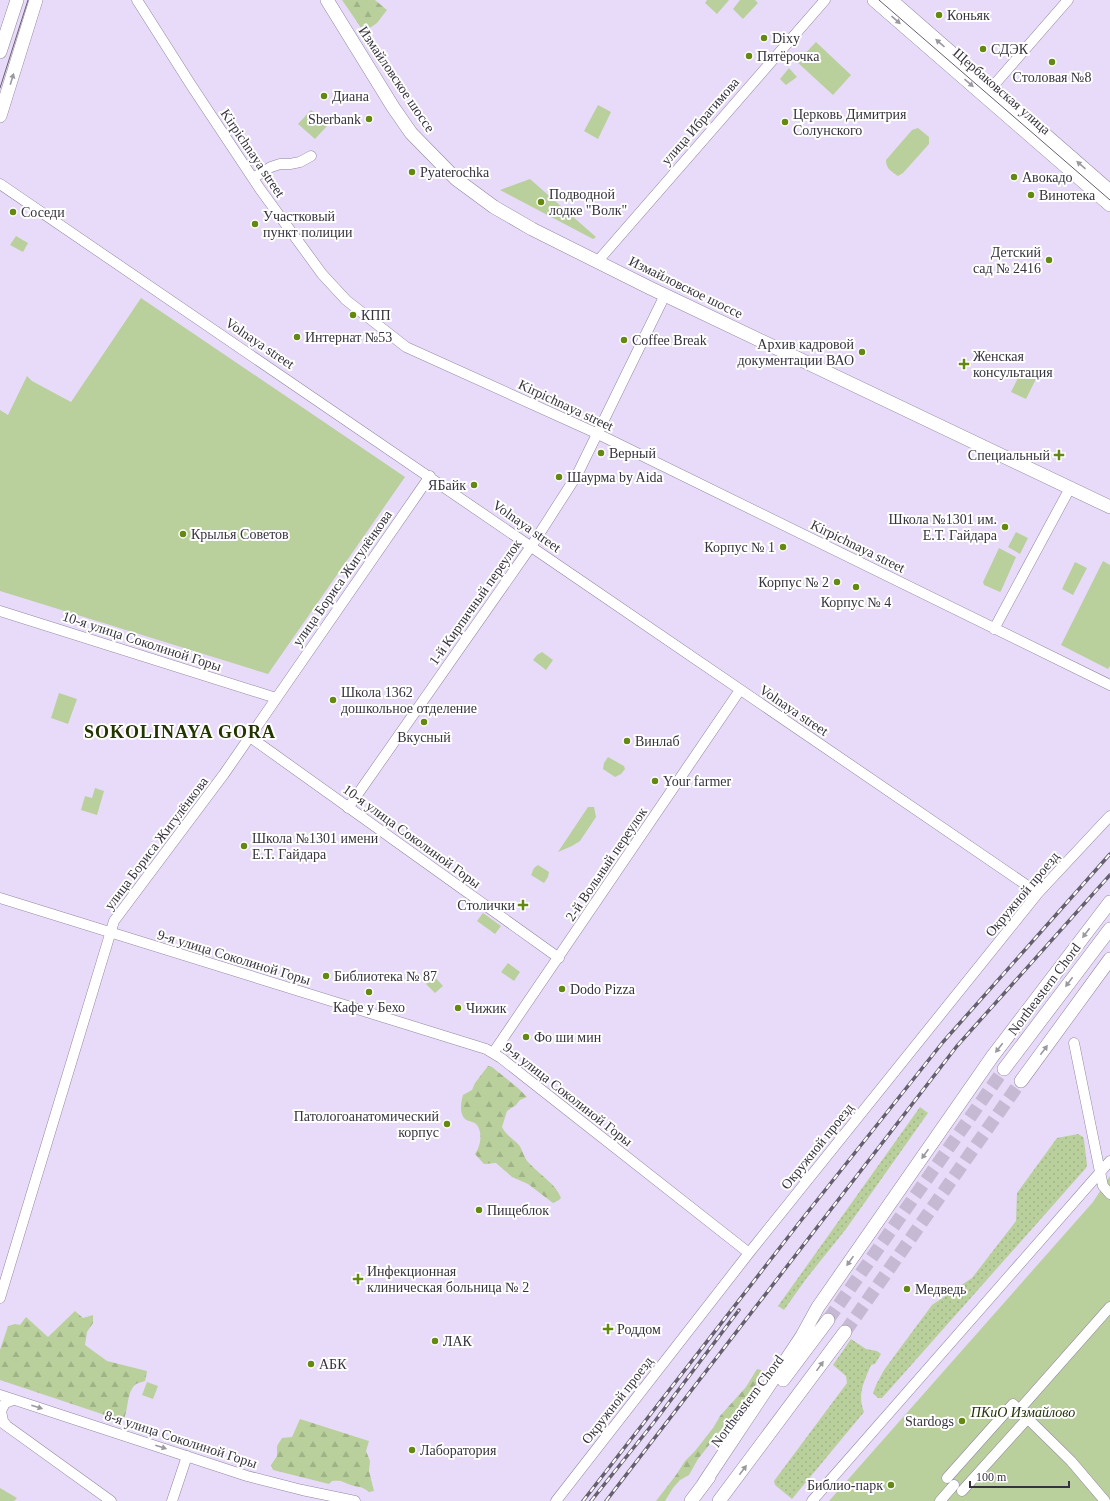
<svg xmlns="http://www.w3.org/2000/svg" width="1110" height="1501" viewBox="0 0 1110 1501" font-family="'Times New Roman',serif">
	<defs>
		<pattern id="grass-dots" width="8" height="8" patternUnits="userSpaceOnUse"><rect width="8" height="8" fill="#b9d09c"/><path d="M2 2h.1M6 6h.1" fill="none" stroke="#a0b387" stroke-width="1.8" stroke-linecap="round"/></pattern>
		<pattern id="forest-firs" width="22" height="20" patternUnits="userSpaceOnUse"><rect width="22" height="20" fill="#b9d09c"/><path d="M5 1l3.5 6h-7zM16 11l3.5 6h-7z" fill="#a0b387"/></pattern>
	</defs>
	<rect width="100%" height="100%" fill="#e8dbf9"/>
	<!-- grass -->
	<path fill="url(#grass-dots)" d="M 920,1107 L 928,1113 L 846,1229 L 806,1279 L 784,1310 L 778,1306 Z
		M 1078,1134 L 1083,1137 L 1084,1140 L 1087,1165 L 1086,1168 L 882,1398 L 878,1398 L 873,1393 L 876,1385 L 884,1370 L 932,1305 L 972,1278 L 1016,1221 L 1017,1193 L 1057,1138 Z
		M 851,1339 L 866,1349 L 877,1351 L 881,1354 L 875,1364 L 871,1365 C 864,1382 857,1394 864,1412 L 792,1499 L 775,1485 L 774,1481 L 847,1383 L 846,1376 L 833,1365 Z"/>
	<!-- forest -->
	<path fill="url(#forest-firs)" d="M 342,0 L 375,0 L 387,10 L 377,23 L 364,32 Z
		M 488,1066 L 492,1067 L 518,1088 L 527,1097 L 520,1100 L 516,1105 L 507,1111 L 502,1127 C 506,1135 513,1139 519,1145 C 523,1151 524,1159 530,1164 C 540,1175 556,1184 561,1198 L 559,1200 L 553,1203 L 528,1184 L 512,1177 L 496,1163 L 484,1164 L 475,1154 C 481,1146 483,1131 476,1124 C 473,1121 469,1122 465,1119 C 459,1113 461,1102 463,1095 L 472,1090 L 475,1083 Z
		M 75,1311 L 83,1318 L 93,1315 L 93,1323 L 87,1332 L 85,1345 L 107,1361 L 147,1371 L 145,1381 C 142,1382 138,1383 136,1384 C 126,1392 129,1410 123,1421 L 0,1380 L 0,1350 L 8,1326 L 15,1324 L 20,1325 L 26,1317 L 48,1337 Z
		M 757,1369 L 761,1370 L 762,1373 L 753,1390 L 742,1403 L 737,1413 L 725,1425 L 698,1459 L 689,1475 L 680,1480 L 673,1488 L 665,1501 L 656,1501 L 676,1475 L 685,1461 L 695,1451 L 713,1428 L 720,1416 L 746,1387 Z
		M 300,1419 L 369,1441 L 366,1451 L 370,1461 L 369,1471 L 374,1491 L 369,1492 C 360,1485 360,1488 351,1485 C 341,1482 344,1480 332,1481 L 329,1484 L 273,1470 L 271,1465 L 277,1456 L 277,1446 L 282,1438 L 292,1437 Z"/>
	<!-- park -->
	<path fill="#b9d09c" d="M 707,0 L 729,0 L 717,14 L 705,3 Z
		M 740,0 L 755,0 L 758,3 L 743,19 L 733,9 Z
		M 816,42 L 851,75 L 833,95 L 797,62 Z
		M 789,68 L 797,77 L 786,85 L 780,79 Z
		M 598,105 L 611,112 L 598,139 L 584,131 Z
		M 311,110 L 328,125 L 315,139 L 298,124 Z
		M 918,128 L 929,137 L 929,144 L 903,173 L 898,176 C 891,171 886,169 886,160 L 912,130 Z
		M 530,179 L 596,237 L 593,239 L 500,190 Z
		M 16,236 L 28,243 L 23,252 L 10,245 Z
		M 141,298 L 405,477 L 268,674 L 0,591 L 0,410 L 8,415 L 27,376 L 32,381 L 71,402 Z
		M 1021,372 L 1036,379 L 1026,399 L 1011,392 Z
		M 1016,532 L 1028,538 L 1020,554 L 1008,547 Z
		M 999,548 L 1016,557 L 1001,591 L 1000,592 L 984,585 L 983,582 Z
		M 1103,561 L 1110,565 L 1110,666 L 1108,669 L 1061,645 Z
		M 1075,562 L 1087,568 L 1073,595 L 1062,589 Z
		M 542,652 L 553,660 L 546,670 L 533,660 L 537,655 Z
		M 59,693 L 77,699 L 68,724 L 51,718 Z
		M 608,757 L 624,766 L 625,769 L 621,774 L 615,777 L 603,769 L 604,763 Z
		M 95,788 L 104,791 L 97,815 L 81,810 L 85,796 L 92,798 Z
		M 588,807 L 594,807 L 596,817 L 580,841 L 572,846 L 558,852 Z
		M 538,865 L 549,872 L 548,877 L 544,883 L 531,875 L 534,868 Z
		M 483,913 L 501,926 L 495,934 L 477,921 Z
		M 508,963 L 520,972 L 514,981 L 501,972 Z
		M 434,976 L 443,986 L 435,993 L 426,984 Z
		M 1110,1176 L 1110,1501 L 829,1501 L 1093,1202 Z
		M 147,1382 L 158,1386 L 153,1399 L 142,1395 Z
		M 0,1488 L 17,1498 L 14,1501 L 0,1501 Z"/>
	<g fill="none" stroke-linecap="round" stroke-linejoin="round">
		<!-- major-tunnel -->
		<path stroke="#c5b9d3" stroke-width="13" stroke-dasharray="13 6" stroke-linecap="butt" d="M 828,1320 L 1004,1069
			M 845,1332 L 1021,1081"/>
		<!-- minor casing -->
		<g stroke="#9286a1" stroke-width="11">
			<path id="minor" d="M 137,0 L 191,85 L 260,189 L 322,274 L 346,300 L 406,347 L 596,433 L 1110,685
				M 987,93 L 1068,0
				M 253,178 L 271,167 L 280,164 L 290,164 L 300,162 L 311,156
				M 0,184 L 1038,893
				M 597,262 L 825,0
				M 0,611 L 276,698
				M 994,629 L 1070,488
				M 250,737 L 559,958
				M 348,808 L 534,542 L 577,475 L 665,295
				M 0,898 L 486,1049 L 501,1058 L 749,1253
				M 1074,1043 L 1100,1172 L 1103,1186 L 1110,1194
				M 493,1053 L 740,690
				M 0,1298 L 114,921 L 224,774 L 430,476
				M 0,1395 L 247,1476 L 302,1490 L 355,1501
				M 1019,1410 L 1110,1307
				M 0,1421 L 111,1501
				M 6,1425 L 3,1421 L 1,1411 L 5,1403 L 13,1400
				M 947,1478 L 1013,1404 L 1071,1461 L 1105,1501
				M 962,1491 L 1028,1418
				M 172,1501 L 187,1456
				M 556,1501 L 749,1253 L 1038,893 L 1110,816
				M 812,1501 L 1110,1161
				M 940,1501 L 954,1485"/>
		</g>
		<!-- major casing -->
		<g stroke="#9286a1" stroke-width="14">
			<path id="major" d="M 327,0 L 393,107 L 411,133 L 456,179 L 494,207 L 532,229 L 650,288 L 1110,507
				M 874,0 L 1110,205
				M 891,0 L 1110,191
				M 0,52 L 17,0
				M 0,116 L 36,0
				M 1004,1069 L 1110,929
				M 1021,1081 L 1110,959
				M 783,1380 L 828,1320
				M 704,1483 L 802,1336 L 818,1307 L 992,1057 L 1110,902
				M 691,1501 L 709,1477
				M 719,1501 L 845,1332"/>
		</g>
		<!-- minor -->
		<use href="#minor" stroke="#fff" stroke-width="10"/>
		<!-- major -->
		<use href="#major" stroke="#fff" stroke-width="13"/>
		<!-- tram -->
		<path stroke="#665f6f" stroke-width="1" d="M 879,0 L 1110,200
			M 0,88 L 28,0"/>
		<!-- rail casing -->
		<g stroke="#665f6f" stroke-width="3.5">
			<path id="rail" d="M 583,1501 L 799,1223 L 943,1042 L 1110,854
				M 591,1501 L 655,1421 L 739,1310
				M 606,1501 L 957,1046 L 1110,875"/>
		</g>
		<!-- rail -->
		<use href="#rail" stroke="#fff" stroke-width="2" stroke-dasharray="6" stroke-linecap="butt"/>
	</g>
	<!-- one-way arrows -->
	<defs><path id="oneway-solid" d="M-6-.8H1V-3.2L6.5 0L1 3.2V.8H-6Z"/></defs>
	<g fill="#9b989e">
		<use href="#oneway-solid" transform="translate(896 20) rotate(41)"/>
		<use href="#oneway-solid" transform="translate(940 43) rotate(-139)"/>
		<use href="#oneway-solid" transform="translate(12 79) rotate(-73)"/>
		<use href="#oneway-solid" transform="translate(969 83) rotate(41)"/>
		<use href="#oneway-solid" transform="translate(1081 165) rotate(-139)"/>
		<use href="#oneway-solid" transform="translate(1086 933) rotate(127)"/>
		<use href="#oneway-solid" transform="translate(1069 982) rotate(127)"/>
		<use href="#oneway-solid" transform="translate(999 1048) rotate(128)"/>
		<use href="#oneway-solid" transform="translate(1044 1050) rotate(-53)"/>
		<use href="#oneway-solid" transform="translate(925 1154) rotate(125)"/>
		<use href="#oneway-solid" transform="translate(850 1261) rotate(125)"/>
		<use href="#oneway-solid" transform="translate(820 1366) rotate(-54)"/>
		<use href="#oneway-solid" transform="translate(37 1407) rotate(18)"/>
		<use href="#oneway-solid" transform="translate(161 1447) rotate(18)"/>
		<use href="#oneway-solid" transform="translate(743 1470) rotate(-53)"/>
	</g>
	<!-- markers -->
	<g fill="#638911" stroke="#fff" stroke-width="1.5">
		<circle cx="939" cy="15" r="4"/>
		<circle cx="764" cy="38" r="4"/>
		<circle cx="983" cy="49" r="4"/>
		<circle cx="749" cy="56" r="4"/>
		<circle cx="1052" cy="62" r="4"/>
		<circle cx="324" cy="96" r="4"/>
		<circle cx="369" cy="119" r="4"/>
		<circle cx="785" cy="122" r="4"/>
		<circle cx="412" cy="172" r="4"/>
		<circle cx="1014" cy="177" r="4"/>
		<circle cx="1031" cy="195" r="4"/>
		<circle cx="541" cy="202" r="4"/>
		<circle cx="13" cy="212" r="4"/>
		<circle cx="255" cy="224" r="4"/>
		<circle cx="1049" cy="260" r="4"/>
		<circle cx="353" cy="315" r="4"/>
		<circle cx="297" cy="337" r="4"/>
		<circle cx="624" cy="340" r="4"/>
		<circle cx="862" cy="352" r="4"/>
		<path d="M962 358h4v4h4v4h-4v4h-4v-4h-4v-4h4z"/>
		<circle cx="601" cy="453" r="4"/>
		<path d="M1057 449h4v4h4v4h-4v4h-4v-4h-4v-4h4z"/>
		<circle cx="559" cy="477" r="4"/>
		<circle cx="474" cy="485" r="4"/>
		<circle cx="1005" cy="527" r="4"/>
		<circle cx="183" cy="534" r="4"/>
		<circle cx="783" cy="547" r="4"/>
		<circle cx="837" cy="582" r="4"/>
		<circle cx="856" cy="587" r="4"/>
		<circle cx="333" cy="700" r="4"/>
		<circle cx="424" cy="722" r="4"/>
		<circle cx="627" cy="741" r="4"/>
		<circle cx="655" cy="781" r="4"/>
		<circle cx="244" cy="846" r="4"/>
		<path d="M521 899h4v4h4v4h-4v4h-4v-4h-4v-4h4z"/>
		<circle cx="326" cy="976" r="4"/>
		<circle cx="562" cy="989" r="4"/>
		<circle cx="369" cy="992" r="4"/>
		<circle cx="458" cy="1008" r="4"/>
		<circle cx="526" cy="1037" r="4"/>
		<circle cx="447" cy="1124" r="4"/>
		<circle cx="479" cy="1210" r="4"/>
		<path d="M356 1273h4v4h4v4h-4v4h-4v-4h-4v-4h4z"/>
		<circle cx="907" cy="1289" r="4"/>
		<path d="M606 1323h4v4h4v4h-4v4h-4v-4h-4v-4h4z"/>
		<circle cx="435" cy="1341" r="4"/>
		<circle cx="311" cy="1364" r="4"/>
		<circle cx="962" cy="1421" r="4"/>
		<circle cx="412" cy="1450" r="4"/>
		<circle cx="891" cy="1485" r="4"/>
	</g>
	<g text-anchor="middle" stroke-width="4" stroke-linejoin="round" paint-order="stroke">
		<!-- poi labels -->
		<g font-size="14" fill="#37323d" stroke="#fff" text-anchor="start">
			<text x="947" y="20">Коньяк</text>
			<text x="772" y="43">Dixy</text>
			<text x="991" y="54">СДЭК</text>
			<text x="757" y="61">Пятёрочка</text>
			<text x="1052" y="82" text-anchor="middle">Столовая №8</text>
			<text x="332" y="101">Диана</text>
			<text x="793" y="119">Церковь Димитрия<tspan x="793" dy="16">Солунского</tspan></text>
			<text x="361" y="124" text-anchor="end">Sberbank</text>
			<text x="420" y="177">Pyaterochka</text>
			<text x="1022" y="182">Авокадо</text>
			<text x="549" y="199">Подводной<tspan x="549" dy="16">лодке "Волк"</tspan></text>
			<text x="1039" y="200">Винотека</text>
			<text x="21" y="217">Соседи</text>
			<text x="263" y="221">Участковый<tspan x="263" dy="16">пункт полиции</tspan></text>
			<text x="1041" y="257" text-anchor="end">Детский<tspan x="1041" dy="16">сад № 2416</tspan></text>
			<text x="361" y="320">КПП</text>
			<text x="305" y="342">Интернат №53</text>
			<text x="632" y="345">Coffee Break</text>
			<text x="854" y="349" text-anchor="end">Архив кадровой<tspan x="854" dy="16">документации ВАО</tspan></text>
			<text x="973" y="361">Женская<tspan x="973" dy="16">консультация</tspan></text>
			<text x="609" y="458">Верный</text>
			<text x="1050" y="460" text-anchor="end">Специальный</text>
			<text x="567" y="482">Шаурма by Aida</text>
			<text x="466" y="490" text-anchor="end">ЯБайк</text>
			<text x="997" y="524" text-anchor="end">Школа №1301 им.<tspan x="997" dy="16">Е.Т. Гайдара</tspan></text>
			<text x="191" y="539">Крылья Советов</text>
			<text x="775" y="552" text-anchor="end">Корпус № 1</text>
			<text x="829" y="587" text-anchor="end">Корпус № 2</text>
			<text x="856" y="607" text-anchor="middle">Корпус № 4</text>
			<text x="341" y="697">Школа 1362<tspan x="341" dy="16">дошкольное отделение</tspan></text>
			<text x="424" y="742" text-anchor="middle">Вкусный</text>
			<text x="635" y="746">Винлаб</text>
			<text x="663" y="786">Your farmer</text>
			<text x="252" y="843">Школа №1301 имени<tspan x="252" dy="16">Е.Т. Гайдара</tspan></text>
			<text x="515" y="910" text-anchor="end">Столички</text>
			<text x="334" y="981">Библиотека № 87</text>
			<text x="570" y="994">Dodo Pizza</text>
			<text x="369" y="1012" text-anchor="middle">Кафе у Бехо</text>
			<text x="466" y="1013">Чижик</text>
			<text x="534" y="1042">Фо ши мин</text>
			<text x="439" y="1121" text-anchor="end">Патологоанатомический<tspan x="439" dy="16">корпус</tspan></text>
			<text x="487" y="1215">Пищеблок</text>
			<text x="367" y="1276">Инфекционная<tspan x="367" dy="16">клиническая больница № 2</tspan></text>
			<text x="915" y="1294">Медведь</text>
			<text x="617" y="1334">Роддом</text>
			<text x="443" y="1346">ЛАК</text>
			<text x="319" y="1369">АБК</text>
			<text x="954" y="1426" text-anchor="end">Stardogs</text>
			<text x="420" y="1455">Лаборатория</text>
			<text x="883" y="1490" text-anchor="end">Библио-парк</text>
		</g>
		<!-- street labels -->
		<g font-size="14" fill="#37323d" stroke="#fff">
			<text transform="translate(397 79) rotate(56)" y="5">Измайловское шоссе</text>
			<text transform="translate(1002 91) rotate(41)" y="5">Щербаковская улица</text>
			<text transform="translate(700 121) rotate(-49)" y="5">улица Ибрагимова</text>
			<text transform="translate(253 153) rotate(56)" y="5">Kirpichnaya street</text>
			<text transform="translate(686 287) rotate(26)" y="5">Измайловское шоссе</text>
			<text transform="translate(260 343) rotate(34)" y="5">Volnaya street</text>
			<text transform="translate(566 405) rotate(25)" y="5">Kirpichnaya street</text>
			<text transform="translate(527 526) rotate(35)" y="5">Volnaya street</text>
			<text transform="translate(858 546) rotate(26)" y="5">Kirpichnaya street</text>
			<text transform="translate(342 578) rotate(-55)" y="5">улица Бориса Жигулёнкова</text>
			<text transform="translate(475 602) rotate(-55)" y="5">1-й Кирпичный переулок</text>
			<text transform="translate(142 641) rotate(18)" y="5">10-я улица Соколиной Горы</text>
			<text transform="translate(794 710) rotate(34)" y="5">Volnaya street</text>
			<text transform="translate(412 836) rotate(36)" y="5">10-я улица Соколиной Горы</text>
			<text transform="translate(156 843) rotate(-53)" y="5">улица Бориса Жигулёнкова</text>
			<text transform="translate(606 864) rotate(-56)" y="5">2-й Вольный переулок</text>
			<text transform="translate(1022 894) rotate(-50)" y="5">Окружной проезд</text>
			<text transform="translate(234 957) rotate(17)" y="5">9-я улица Соколиной Горы</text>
			<text transform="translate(1044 989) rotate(-53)" y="5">Northeastern Chord</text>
			<text transform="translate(568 1094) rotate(38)" y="5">9-я улица Соколиной Горы</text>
			<text transform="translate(817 1146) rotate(-51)" y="5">Окружной проезд</text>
			<text transform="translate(617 1400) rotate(-52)" y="5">Окружной проезд</text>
			<text transform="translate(747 1401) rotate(-53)" y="5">Northeastern Chord</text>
			<text transform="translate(181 1439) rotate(18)" y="5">8-я улица Соколиной Горы</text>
		</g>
		<!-- park labels -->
		<g font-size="14" font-style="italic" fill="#223107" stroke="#fff">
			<text x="1023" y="1417">ПКиО Измайлово</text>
		</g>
		<!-- district labels -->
		<g font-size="18" font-weight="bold" letter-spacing="1" fill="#223400" stroke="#fff">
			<text x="180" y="738">SOKOLINAYA GORA</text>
		</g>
	</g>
	<!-- scale -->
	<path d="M970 1481v6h99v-6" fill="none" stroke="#37323d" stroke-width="2"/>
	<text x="976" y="1481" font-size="12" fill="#37323d" stroke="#ffffff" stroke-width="3" paint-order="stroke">100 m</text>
</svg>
